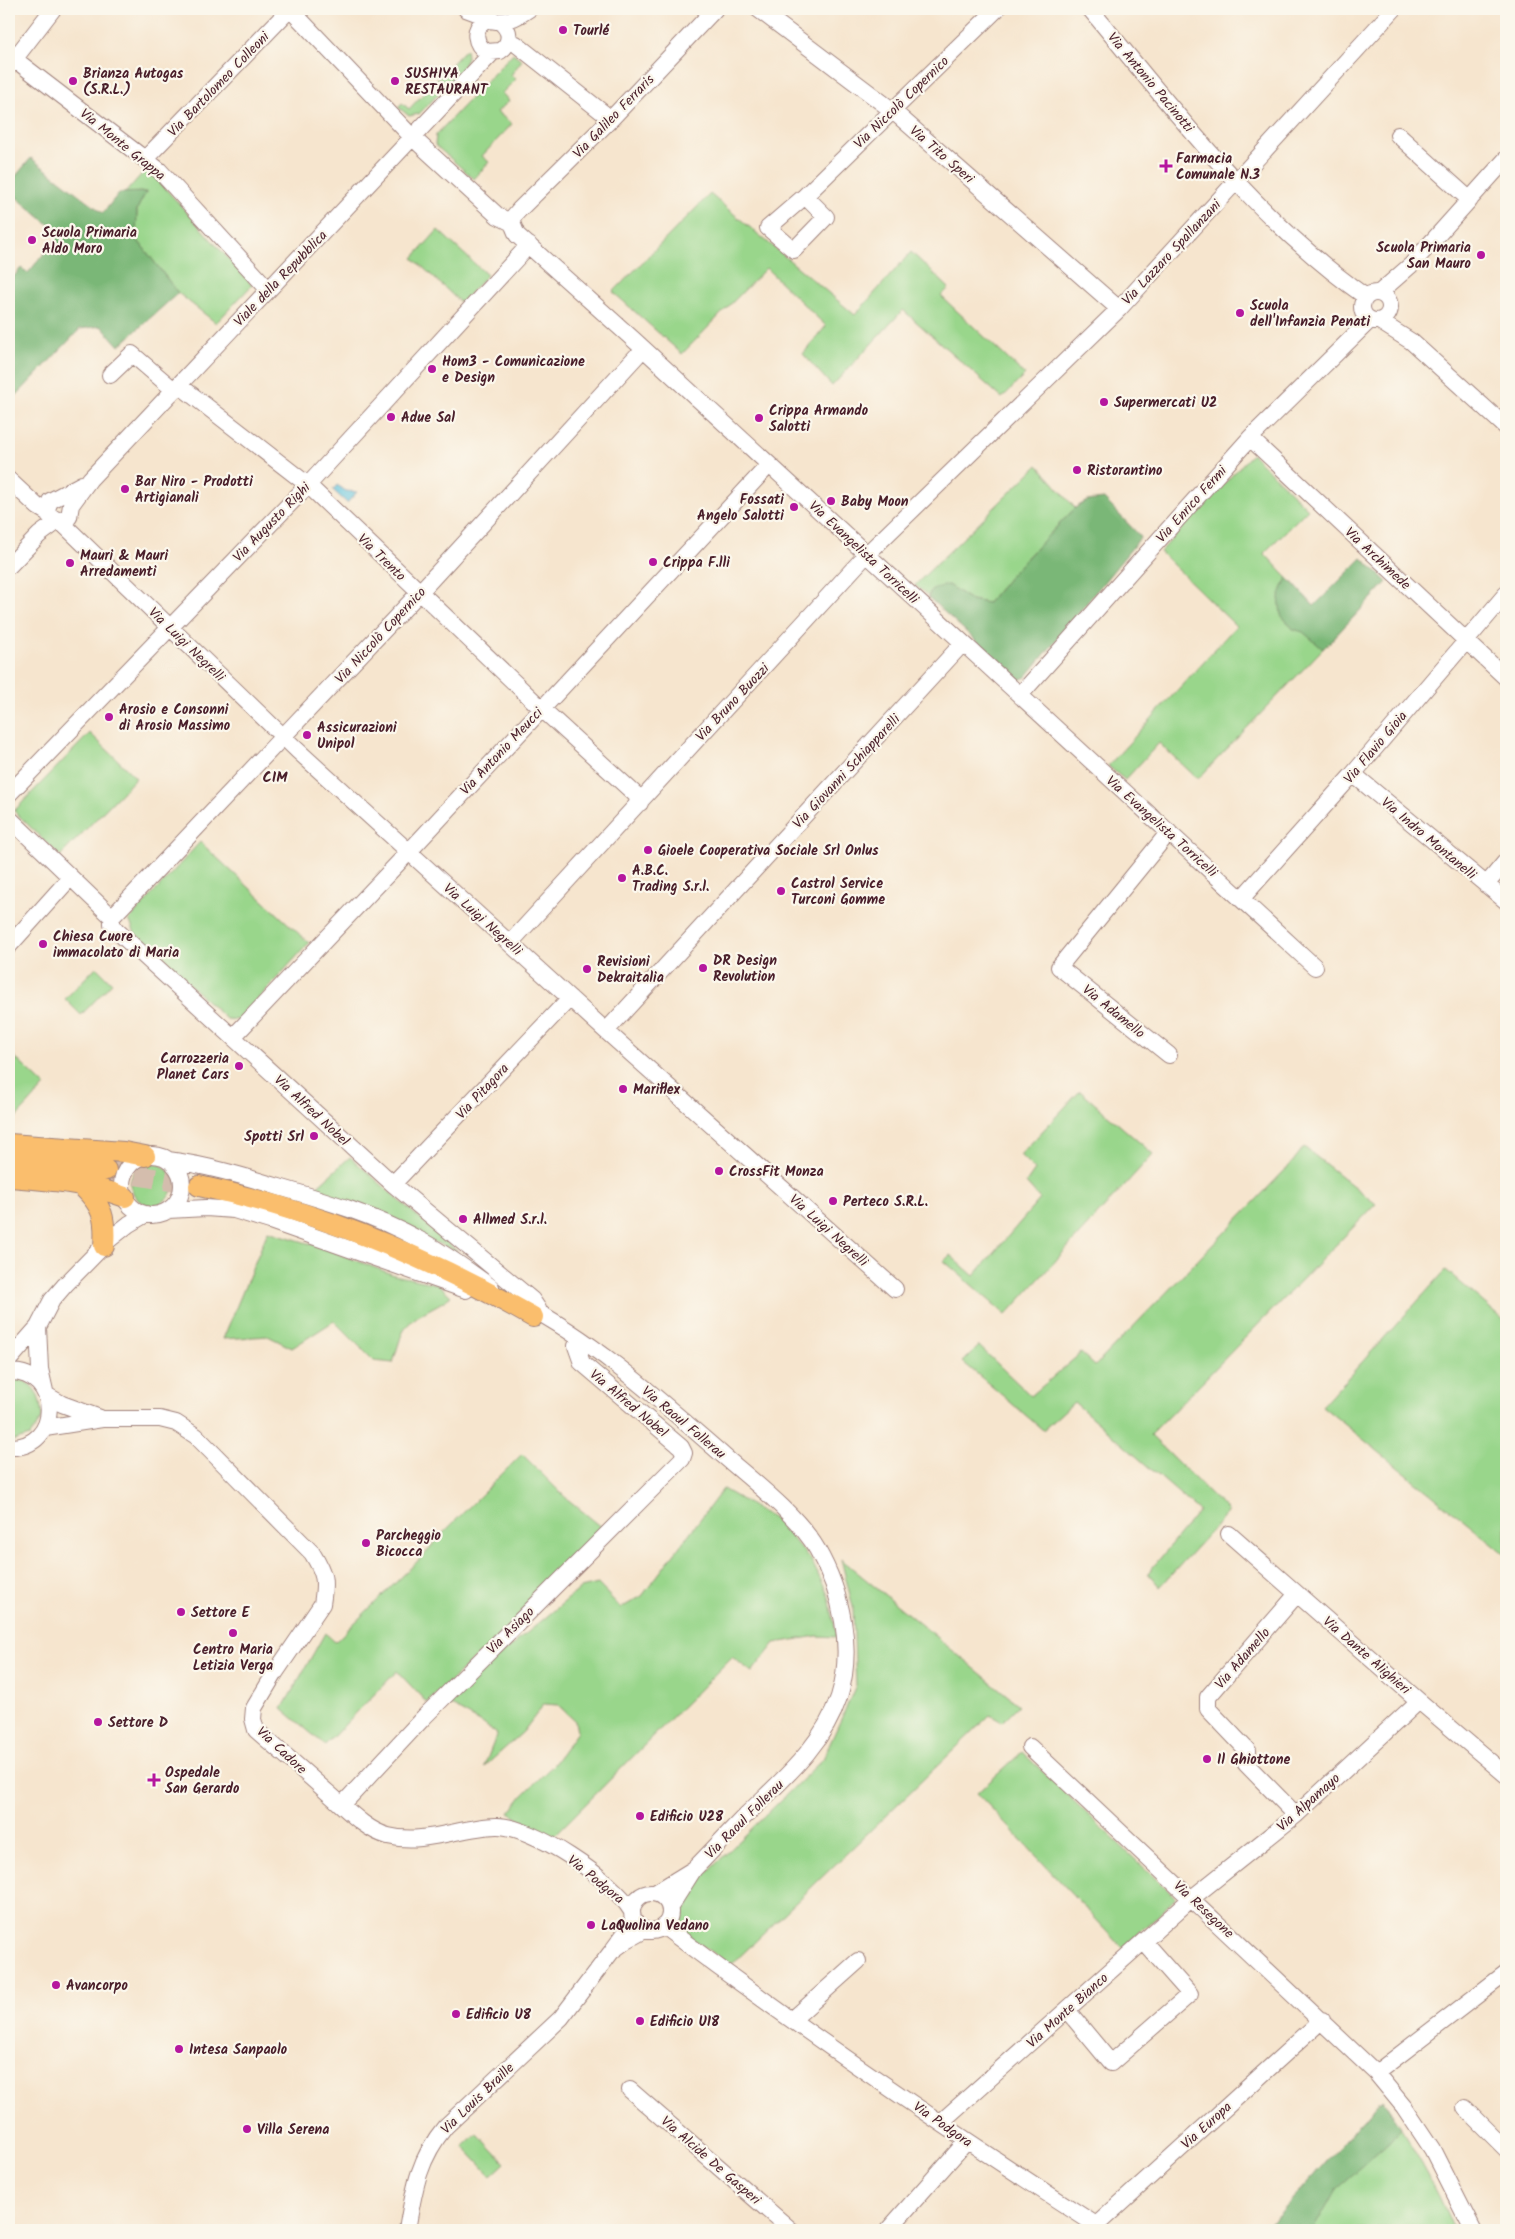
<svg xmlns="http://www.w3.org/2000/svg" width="1515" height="2239" viewBox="0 0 1515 2239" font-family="Kalam,sans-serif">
	<rect width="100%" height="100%" fill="#fbf7ec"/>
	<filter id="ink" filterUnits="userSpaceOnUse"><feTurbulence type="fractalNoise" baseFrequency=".02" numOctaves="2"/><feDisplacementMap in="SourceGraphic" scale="10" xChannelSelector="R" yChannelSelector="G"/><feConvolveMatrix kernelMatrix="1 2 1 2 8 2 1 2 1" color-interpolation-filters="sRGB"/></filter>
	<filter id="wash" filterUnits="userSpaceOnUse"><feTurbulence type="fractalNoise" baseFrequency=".0096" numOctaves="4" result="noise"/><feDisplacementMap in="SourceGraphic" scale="20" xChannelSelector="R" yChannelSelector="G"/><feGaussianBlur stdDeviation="1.12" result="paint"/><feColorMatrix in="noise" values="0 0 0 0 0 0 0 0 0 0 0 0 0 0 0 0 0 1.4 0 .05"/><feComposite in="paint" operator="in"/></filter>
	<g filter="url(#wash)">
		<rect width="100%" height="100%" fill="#f6e5ce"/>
		<!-- green -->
		<path fill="#99d68b" stroke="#727a5b" d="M 466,49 L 467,57 L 462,70 L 419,114 L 409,116 L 398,107 L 402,103 L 409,109 Z
			M 513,53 L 522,60 L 511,75 L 516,79 L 502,93 L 509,101 L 497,112 L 512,124 L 482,156 L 489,162 L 474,179 L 435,145 L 436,135 Z
			M 147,168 L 252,285 L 216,323 L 178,293 L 136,238 L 137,209 L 146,192 L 125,193 Z
			M 710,194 L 855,315 L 911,252 L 949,288 L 941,296 L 1025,375 L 1002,398 L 903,310 L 832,386 L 803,354 L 826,326 L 766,268 L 682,354 L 613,292 Z
			M 438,230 L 487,275 L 461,303 L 413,258 Z
			M 1252,454 L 1308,509 L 1264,553 L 1314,606 L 1362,558 L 1387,582 L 1198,779 L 1159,743 L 1125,780 L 1108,766 L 1236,626 L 1160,552 Z
			M 1038,465 L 1075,508 L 1015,570 L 988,603 L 971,600 L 948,585 L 932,589 L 928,596 L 915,585 Z
			M 90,733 L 136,778 L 60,856 L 14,811 Z
			M 200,842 L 309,943 L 239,1020 L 226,1019 L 135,933 L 129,920 Z
			M 96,967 L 112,983 L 81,1015 L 65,999 Z
			M 9,1052 L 45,1086 L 9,1125 Z
			M 1080,1091 L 1153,1154 L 1006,1315 L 944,1261 L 950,1255 L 974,1276 L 1040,1199 L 1026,1183 L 1035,1170 L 1020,1155 Z
			M 1304,1147 L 1376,1204 L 1150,1435 L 1229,1512 L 1160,1587 L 1148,1573 L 1199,1511 L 1074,1402 L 1043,1430 L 963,1362 L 979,1346 L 1031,1396 L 1081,1353 L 1095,1366 L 1291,1164 Z
			M 350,1157 L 458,1252 L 312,1191 Z
			M131 1184a21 21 0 1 1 42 0a21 21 0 1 1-42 0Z
			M 268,1231 L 324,1248 L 394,1275 L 438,1284 L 451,1296 C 437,1308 412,1314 403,1332 C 399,1341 396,1353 393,1363 L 374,1361 L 334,1321 L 292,1348 L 268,1336 L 223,1339 Z
			M 1446,1270 L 1506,1322 L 1506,1555 L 1322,1406 Z
			M 9,1377 C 35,1381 40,1393 42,1418 L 30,1436 L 9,1442 Z
			M 522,1454 L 565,1497 L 609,1533 L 427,1703 L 397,1671 L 325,1745 L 282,1709 L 325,1633 L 335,1642 L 426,1553 L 436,1540 Z
			M 723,1489 L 776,1520 L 811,1560 L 829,1597 L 837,1637 L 817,1636 L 775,1643 L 752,1672 L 732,1657 L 552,1838 L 509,1813 L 523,1795 L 554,1764 L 577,1732 L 575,1721 L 558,1705 L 544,1704 L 523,1732 L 484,1767 L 497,1734 L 482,1723 L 444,1702 L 581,1588 L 598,1584 L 621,1608 L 642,1596 Z
			M 841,1559 L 1019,1705 L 1002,1722 L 990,1715 L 731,1965 L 683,1933 L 680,1912 L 685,1894 L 823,1759 L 846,1708 L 856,1685 L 855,1663 L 853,1607 Z
			M 1022,1752 L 1176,1898 L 1123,1948 L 977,1793 Z
			M 1382,2099 C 1410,2142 1435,2183 1454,2230 L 1265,2230 Z
			M 477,2133 L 505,2163 L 491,2176 L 463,2146 Z"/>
		<!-- forest -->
		<path fill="#7ab777" stroke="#626b51" d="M 31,158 L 103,213 L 119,193 L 146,192 L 137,209 L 136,238 L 178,293 L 119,346 L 101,326 L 80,329 L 16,396 L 9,390 L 9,282 L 21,268 L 28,273 L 60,234 L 9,191 L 9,184 Z
			M 1104,499 L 1141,537 L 1026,677 L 1019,680 L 928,597 L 932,589 L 948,585 L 971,600 L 988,603 L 1015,570 L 1075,508 L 1087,501 Z
			M 1362,558 L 1387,582 L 1323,649 L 1303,632 L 1293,629 L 1281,615 L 1279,597 L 1287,577 L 1314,606 Z
			M 1382,2099 L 1401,2128 L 1389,2143 L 1336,2189 L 1313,2230 L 1265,2230 Z"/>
		<!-- water -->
		<path fill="#5fc3dd" stroke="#547184" d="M 337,485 L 346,491 L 357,492 L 347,503 L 333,490 Z"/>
	</g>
	<g filter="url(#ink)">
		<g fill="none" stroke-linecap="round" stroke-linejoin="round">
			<!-- major-tunnel -->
			<path stroke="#d4bdad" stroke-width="20" stroke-dasharray="20 10" stroke-linecap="butt" d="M 106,1170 L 199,1186"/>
			<!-- minor casing -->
			<g stroke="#a0827c" stroke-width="18">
				<path id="minor" d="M 290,9 L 413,138 L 498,216 L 512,223 L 517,235 L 634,340 L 1315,967
					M 466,9 L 482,15 L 489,20
					M 758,9 L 893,111 L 1119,309
					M 1090,9 C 1175,111 1256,220 1366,297
					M 500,22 C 511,30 512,43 500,51 L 487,52 C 475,45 471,28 486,21 C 491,19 495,22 501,21 C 511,21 522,14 529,9
					M 508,41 L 516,44 L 611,119
					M 9,55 L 159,170 L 268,289
					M 9,66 L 53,9
					M 1398,135 L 1470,200
					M 145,159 L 290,9
					M 805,196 L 826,217 L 794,250 L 768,228 L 805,196 L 997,9
					M 512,223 L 513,217 L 519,210 L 611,119 L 715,9
					M1362 307a14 14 0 1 1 28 0a14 14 0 1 1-28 0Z
					M 1379,293 L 1411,265 L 1506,159
					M 1379,321 L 1412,342 L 1506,427
					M 110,375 L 132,354 L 174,390
					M 179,385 L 308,485 L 541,708 L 635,794 L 640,803
					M 1250,438 L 1506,678
					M 9,480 L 38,507 L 48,513
					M 58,521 L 49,515 L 47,509 L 50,501 L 82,484
					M 61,522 L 297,750 L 606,1031 L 895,1289
					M 9,566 L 39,535 L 58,521 L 69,517 L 71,505 L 90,479 L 492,53
					M 1020,695 L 1250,438 L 1369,321
					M 1353,774 L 1506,901
					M 9,794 L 308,485 L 529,245
					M 9,818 L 112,917 L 112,924 L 116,930 L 393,1184 L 532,1300 L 538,1309
					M 1169,832 L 1059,967 L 1169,1055
					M 1486,885 L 1506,861
					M 1242,898 L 1353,774 L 1506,594
					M 112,917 L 419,593 L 643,349
					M 510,943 L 867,554 L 1119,309 L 1394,9
					M 9,946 L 70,878
					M 606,1031 L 963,643
					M 233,1037 L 403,858 L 769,465
					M122 1185a30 30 0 1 1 60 0a30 30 0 1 1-60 0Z
					M 168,1160 C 206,1165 243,1176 279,1187 C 327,1201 374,1215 418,1239 C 444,1252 467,1270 491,1287
					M 393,1184 L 570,998
					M 168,1210 L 206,1208 L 234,1210 L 270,1221 L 466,1290
					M 523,1304 C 595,1341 664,1404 725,1457 C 754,1482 798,1516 817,1549 C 842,1592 854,1649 839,1697 C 823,1746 783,1779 747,1814 C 729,1832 712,1851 694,1869
					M 38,1327 L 40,1369 L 45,1391
					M 9,1360 L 38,1327 L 52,1300 L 65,1285 L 110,1239 L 129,1224 L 146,1214
					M 9,1372 C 62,1371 62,1449 9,1447
					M 48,1396 L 62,1404 L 100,1418
					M 45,1428 L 102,1419 L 160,1419 L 176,1423 L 196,1436 L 312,1553 C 325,1574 326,1580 322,1604 L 275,1673 L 254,1708 L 253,1719 L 256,1730 C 280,1751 304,1771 327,1792 C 345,1807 365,1830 388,1836 C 424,1845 460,1827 496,1826 C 532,1825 613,1880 631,1910
					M 1229,1534 L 1419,1701 L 1506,1775
					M 1030,1747 L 1376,2073 L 1404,2107 L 1432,2149 L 1473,2230
					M 342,1805 L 424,1717 L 682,1459 L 684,1453 L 681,1447 L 582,1363 L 576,1346
					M 1296,1815 L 1246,1764 L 1248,1751 L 1208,1709 L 1208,1697 L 1297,1594
					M632 1912a19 19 0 1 1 38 0a19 19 0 1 1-38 0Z
					M 655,1893 L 694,1869 L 670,1907
					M 634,1921 L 612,1951 L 627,1940 L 645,1930
					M 663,1926 C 803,2031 948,2130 1096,2225
					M 1067,2010 L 1111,2063 L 1190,1994 L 1144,1942
					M 792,2020 L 858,1961
					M 1376,2073 L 1506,1973
					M 630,2090 L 791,2230
					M 1465,2108 L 1506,2149
					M 941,2122 L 1192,1898 L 1296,1815 L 1419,1701
					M 407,2230 C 414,2190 418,2160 445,2127 L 561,2018 L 612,1951
					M 888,2230 L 966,2142
					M 1091,2230 L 1322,2020"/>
			</g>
			<!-- major casing -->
			<g stroke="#a0827c" stroke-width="22">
				<path id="major" d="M 9,1144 L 124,1152 L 145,1156
					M 9,1161 L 106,1170
					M 9,1177 C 48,1180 88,1183 125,1197
					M 199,1186 C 317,1210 428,1257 533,1317
					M 83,1187 C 103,1207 106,1218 104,1246"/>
			</g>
			<!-- minor -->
			<use href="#minor" stroke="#fff" stroke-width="16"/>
			<!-- major -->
			<use href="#major" stroke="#fabe6d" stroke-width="20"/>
		</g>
	</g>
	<!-- markers -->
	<g fill="#b5179e" stroke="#fbf7ec" stroke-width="2">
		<circle cx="563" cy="30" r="5"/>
		<circle cx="73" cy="81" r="5"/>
		<circle cx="395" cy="81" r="5"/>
		<path d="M1163.5 158.5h5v5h5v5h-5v5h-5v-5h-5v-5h5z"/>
		<circle cx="32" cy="240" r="5"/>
		<circle cx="1481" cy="255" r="5"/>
		<circle cx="1240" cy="313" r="5"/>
		<circle cx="432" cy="369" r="5"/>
		<circle cx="1104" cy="402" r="5"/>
		<circle cx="391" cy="417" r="5"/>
		<circle cx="759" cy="418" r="5"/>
		<circle cx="1077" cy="470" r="5"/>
		<circle cx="125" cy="489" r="5"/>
		<circle cx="831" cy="501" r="5"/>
		<circle cx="794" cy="507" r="5"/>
		<circle cx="653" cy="562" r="5"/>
		<circle cx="70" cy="563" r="5"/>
		<circle cx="109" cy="717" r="5"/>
		<circle cx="307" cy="735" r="5"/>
		<circle cx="648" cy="850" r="5"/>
		<circle cx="622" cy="878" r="5"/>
		<circle cx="781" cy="891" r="5"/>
		<circle cx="43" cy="944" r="5"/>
		<circle cx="703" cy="968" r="5"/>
		<circle cx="587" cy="969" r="5"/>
		<circle cx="239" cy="1066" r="5"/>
		<circle cx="623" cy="1089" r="5"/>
		<circle cx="314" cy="1136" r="5"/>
		<circle cx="719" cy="1171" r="5"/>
		<circle cx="833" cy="1201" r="5"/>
		<circle cx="463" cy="1219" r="5"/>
		<circle cx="366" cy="1543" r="5"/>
		<circle cx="181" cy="1612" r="5"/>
		<circle cx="233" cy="1633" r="5"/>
		<circle cx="98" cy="1722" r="5"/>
		<circle cx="1207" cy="1759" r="5"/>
		<path d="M151.5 1772.5h5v5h5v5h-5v5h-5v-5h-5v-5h5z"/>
		<circle cx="640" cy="1816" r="5"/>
		<circle cx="591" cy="1925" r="5"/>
		<circle cx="56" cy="1985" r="5"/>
		<circle cx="456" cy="2014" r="5"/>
		<circle cx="640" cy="2021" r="5"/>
		<circle cx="179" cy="2049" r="5"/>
		<circle cx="247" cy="2129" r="5"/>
	</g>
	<g text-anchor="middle" stroke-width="4.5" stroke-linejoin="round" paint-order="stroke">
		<!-- poi labels -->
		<g font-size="14" font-weight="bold" fill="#4a1f2b" stroke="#fbf7ec" text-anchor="start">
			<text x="573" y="35">Tourlé</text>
			<text x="83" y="78">Brianza Autogas<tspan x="83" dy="16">(S.R.L.)</tspan></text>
			<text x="405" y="78">SUSHIYA<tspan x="405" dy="16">RESTAURANT</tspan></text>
			<text x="1176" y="163">Farmacia<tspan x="1176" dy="16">Comunale N.3</tspan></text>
			<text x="42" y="237">Scuola Primaria<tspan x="42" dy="16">Aldo Moro</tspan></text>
			<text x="1471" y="252" text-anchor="end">Scuola Primaria<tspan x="1471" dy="16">San Mauro</tspan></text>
			<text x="1250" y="310">Scuola<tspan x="1250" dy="16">dell'Infanzia Penati</tspan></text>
			<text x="442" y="366">Hom3 - Comunicazione<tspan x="442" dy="16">e Design</tspan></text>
			<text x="1114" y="407">Supermercati U2</text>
			<text x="769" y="415">Crippa Armando<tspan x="769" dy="16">Salotti</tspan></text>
			<text x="401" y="422">Adue Sal</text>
			<text x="1087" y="475">Ristorantino</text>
			<text x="135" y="486">Bar Niro - Prodotti<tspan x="135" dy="16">Artigianali</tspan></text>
			<text x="784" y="504" text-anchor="end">Fossati<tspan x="784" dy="16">Angelo Salotti</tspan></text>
			<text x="841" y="506">Baby Moon</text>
			<text x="80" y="560">Mauri &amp; Mauri<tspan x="80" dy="16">Arredamenti</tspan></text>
			<text x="663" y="567">Crippa F.lli</text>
			<text x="119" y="714">Arosio e Consonni<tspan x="119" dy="16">di Arosio Massimo</tspan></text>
			<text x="317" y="732">Assicurazioni<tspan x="317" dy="16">Unipol</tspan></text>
			<text x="658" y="855">Gioele Cooperativa Sociale Srl Onlus</text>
			<text x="632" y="875">A.B.C.<tspan x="632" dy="16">Trading S.r.l.</tspan></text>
			<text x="791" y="888">Castrol Service<tspan x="791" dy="16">Turconi Gomme</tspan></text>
			<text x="53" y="941">Chiesa Cuore<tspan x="53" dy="16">immacolato di Maria</tspan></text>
			<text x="713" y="965">DR Design<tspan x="713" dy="16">Revolution</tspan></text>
			<text x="597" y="966">Revisioni<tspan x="597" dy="16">Dekraitalia</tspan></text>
			<text x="229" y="1063" text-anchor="end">Carrozzeria<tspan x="229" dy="16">Planet Cars</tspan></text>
			<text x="633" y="1094">Mariflex</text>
			<text x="304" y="1141" text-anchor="end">Spotti Srl</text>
			<text x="729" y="1176">CrossFit Monza</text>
			<text x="843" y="1206">Perteco S.R.L.</text>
			<text x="473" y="1224">Allmed S.r.l.</text>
			<text x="376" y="1540">Parcheggio<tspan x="376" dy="16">Bicocca</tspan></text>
			<text x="191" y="1617">Settore E</text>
			<text x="233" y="1654" text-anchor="middle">Centro Maria<tspan x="233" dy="16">Letizia Verga</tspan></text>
			<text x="108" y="1727">Settore D</text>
			<text x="1217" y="1764">Il Ghiottone</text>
			<text x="165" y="1777">Ospedale<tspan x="165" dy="16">San Gerardo</tspan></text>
			<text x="650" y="1821">Edificio U28</text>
			<text x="601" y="1930">LaQuolina Vedano</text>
			<text x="66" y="1990">Avancorpo</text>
			<text x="466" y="2019">Edificio U8</text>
			<text x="650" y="2026">Edificio U18</text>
			<text x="189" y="2054">Intesa Sanpaolo</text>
			<text x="257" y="2134">Villa Serena</text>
		</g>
		<!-- street labels -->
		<g font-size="14" fill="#4a1f2b" stroke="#fbf7ec">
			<text transform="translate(1151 82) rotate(50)" y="5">Via Antonio Pacinotti</text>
			<text transform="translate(218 84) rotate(-46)" y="5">Via Bartolomeo Colleoni</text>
			<text transform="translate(901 102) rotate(-44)" y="5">Via Niccolò Copernico</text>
			<text transform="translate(613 116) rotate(-46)" y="5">Via Galileo Ferraris</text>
			<text transform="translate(123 144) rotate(39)" y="5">Via Monte Grappa</text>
			<text transform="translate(942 154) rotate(41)" y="5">Via Tito Speri</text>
			<text transform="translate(1171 252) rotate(-47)" y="5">Via Lazzaro Spallanzani</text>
			<text transform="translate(280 278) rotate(-46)" y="5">Viale della Repubblica</text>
			<text transform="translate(1191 504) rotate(-48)" y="5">Via Enrico Fermi</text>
			<text transform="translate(271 522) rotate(-46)" y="5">Via Augusto Righi</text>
			<text transform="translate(864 552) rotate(43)" y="5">Via Evangelista Torricelli</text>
			<text transform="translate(382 557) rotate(44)" y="5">Via Trento</text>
			<text transform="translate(1378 558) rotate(43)" y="5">Via Archimede</text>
			<text transform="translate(380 635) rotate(-47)" y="5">Via Niccolò Copernico</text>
			<text transform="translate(187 644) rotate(44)" y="5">Via Luigi Negrelli</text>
			<text transform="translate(732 702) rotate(-47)" y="5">Via Bruno Buozzi</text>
			<text transform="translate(1375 747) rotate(-50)" y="5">Via Flavio Gioia</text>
			<text transform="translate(501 751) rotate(-47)" y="5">Via Antonio Meucci</text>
			<text transform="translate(846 771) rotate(-47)" y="5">Via Giovanni Schiapparelli</text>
			<text transform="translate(1162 826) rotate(42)" y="5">Via Evangelista Torricelli</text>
			<text transform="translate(1429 838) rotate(40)" y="5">Via Indro Montanelli</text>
			<text transform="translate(483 919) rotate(42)" y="5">Via Luigi Negrelli</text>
			<text transform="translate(1114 1011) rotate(39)" y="5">Via Adamello</text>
			<text transform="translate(482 1091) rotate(-47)" y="5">Via Pitagora</text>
			<text transform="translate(312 1110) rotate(43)" y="5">Via Alfred Nobel</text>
			<text transform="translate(829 1230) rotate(42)" y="5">Via Luigi Negrelli</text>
			<text transform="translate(629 1403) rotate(40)" y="5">Via Alfred Nobel</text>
			<text transform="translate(684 1422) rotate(40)" y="5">Via Raoul Follerau</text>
			<text transform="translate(510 1630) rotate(-45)" y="5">Via Asiago</text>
			<text transform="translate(1367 1655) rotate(41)" y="5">Via Dante Alighieri</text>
			<text transform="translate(1242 1658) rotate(-49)" y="5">Via Adamello</text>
			<text transform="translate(282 1750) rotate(43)" y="5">Via Cadore</text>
			<text transform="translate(1308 1802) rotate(-42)" y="5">Via Alpamayo</text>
			<text transform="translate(744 1819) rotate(-45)" y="5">Via Raoul Follerau</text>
			<text transform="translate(596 1879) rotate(39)" y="5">Via Podgora</text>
			<text transform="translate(1204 1909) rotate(43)" y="5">Via Resegone</text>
			<text transform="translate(1067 2010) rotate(-42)" y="5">Via Monte Bianco</text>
			<text transform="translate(477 2098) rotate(-44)" y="5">Via Louis Braille</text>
			<text transform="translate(943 2124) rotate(35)" y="5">Via Podgora</text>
			<text transform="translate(1206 2125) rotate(-42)" y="5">Via Europa</text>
			<text transform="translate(711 2160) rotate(41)" y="5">Via Alcide De Gasperi</text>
		</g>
		<!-- neighbourhood labels -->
		<g font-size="15" font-weight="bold" fill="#4a1f2b" stroke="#fbf7ec">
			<text x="275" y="782">CIM</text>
		</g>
	</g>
	<!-- margin -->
	<rect width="1515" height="2239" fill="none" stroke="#fbf7ec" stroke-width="30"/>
</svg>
